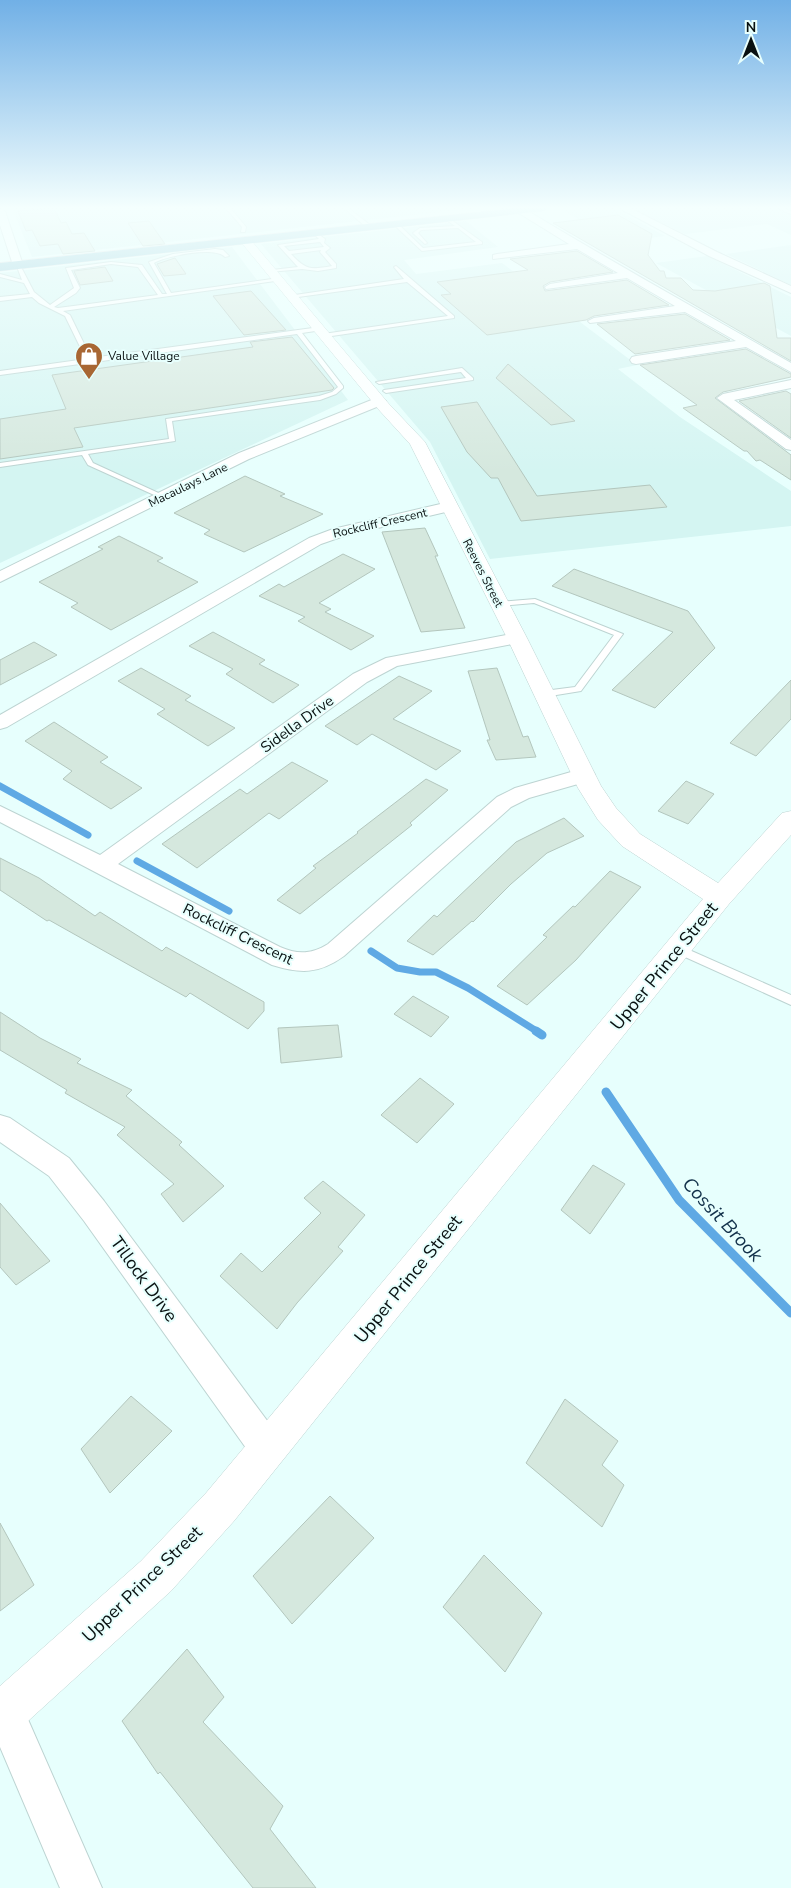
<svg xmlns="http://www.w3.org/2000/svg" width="791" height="1888" viewBox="0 0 791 1888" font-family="'Nunito Sans',sans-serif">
	<rect width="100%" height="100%" fill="#e7fffd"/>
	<!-- built -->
	<path fill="#d4f5f2" d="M 12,208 L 477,208 L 32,257 Z
		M 583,208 L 613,208 L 665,236 L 619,242 L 562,210 Z
		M 632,208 L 791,208 L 791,235 L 767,224 L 685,234 Z
		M 466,221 L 498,247 L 404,260 L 416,274 L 502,263 L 637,365 L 618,369 L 680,417 L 791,491 L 791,526 L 490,559 L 430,442 L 261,244 Z
		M 791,245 L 791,285 L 726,254 Z
		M 232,247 L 348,400 L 0,563 L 0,273 Z
		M 707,256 L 791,297 L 791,336 L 656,263 Z"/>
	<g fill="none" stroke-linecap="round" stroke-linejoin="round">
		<!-- stream-far1 -->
		<path stroke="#5fa9e4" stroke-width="7" d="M 0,786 L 88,835
			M 137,861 L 229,911
			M 371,951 L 397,968 L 420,972 L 436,972 L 468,988 L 538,1032"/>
		<!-- stream -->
		<path stroke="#5fa9e4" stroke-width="9" d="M 536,1031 L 542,1035
			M 606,1092 L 679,1200 L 791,1313"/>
	</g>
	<!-- building -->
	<path fill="#d5e8de" stroke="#b3c6bd" d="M 54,208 L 61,223 L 66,222 L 72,234 L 84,233 L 95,251 L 63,254 L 58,244 L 40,246 L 32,230 L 26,231 L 18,211 Z
		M 618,215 L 652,234 L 648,255 L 660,271 L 664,271 L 666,278 L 681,278 L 693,290 L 715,291 L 764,283 L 770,286 L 777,338 L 791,338 L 791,361 L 553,223 Z
		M 149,221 L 165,244 L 143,246 L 128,223 Z
		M 577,251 L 613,272 L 550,282 L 543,286 L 545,291 L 627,280 L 669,305 L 594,316 L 586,320 L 487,335 L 441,295 L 451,294 L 437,282 L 528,270 L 510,259 Z
		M 175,258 L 186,274 L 164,276 L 157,264 Z
		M 105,267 L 113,281 L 80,285 L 74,271 Z
		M 251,291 L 286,330 L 244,335 L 213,296 Z
		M 685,314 L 730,340 L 635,354 L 597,324 Z
		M 292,337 L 334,388 L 332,390 L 74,428 L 83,447 L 0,459 L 0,419 L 66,409 L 52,375 L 253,347 L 250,342 Z
		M 746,349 L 791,374 L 791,377 L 723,392 L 715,398 L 791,455 L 791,480 L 760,460 L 756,461 L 747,451 L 744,451 L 683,408 L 697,405 L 640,365 Z
		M 508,364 L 575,421 L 551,425 L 496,378 Z
		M 786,391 L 791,394 L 791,438 L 739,401 Z
		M 477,402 L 537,496 L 650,485 L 667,507 L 521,521 L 498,478 L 491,478 L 467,452 L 441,407 Z
		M 245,476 L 285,494 L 280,496 L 323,514 L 244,552 L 204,534 L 210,530 L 174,513 Z
		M 425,528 L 438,556 L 435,556 L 465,628 L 421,632 L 382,532 Z
		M 119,536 L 163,558 L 157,561 L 198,582 L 111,630 L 71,607 L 78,603 L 39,582 L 103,549 L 98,547 Z
		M 343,554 L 375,569 L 319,603 L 331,609 L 325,612 L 374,636 L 351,650 L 298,621 L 305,617 L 259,596 L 279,584 L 284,587 Z
		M 574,569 L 688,611 L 715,648 L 655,708 L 612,690 L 673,632 L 552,586 Z
		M 213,632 L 265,660 L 259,664 L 299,685 L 273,703 L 226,674 L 233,669 L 189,646 Z
		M 34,642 L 57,655 L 0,685 L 0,660 Z
		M 141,668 L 191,696 L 185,700 L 235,728 L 208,746 L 157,714 L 165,709 L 118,681 Z
		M 497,668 L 523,737 L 528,736 L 536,757 L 496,760 L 487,740 L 490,740 L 468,671 Z
		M 399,676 L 432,691 L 393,719 L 461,751 L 436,770 L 372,734 L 357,745 L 325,726 Z
		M 791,680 L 791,719 L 756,756 L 730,743 Z
		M 54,722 L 108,757 L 100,762 L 142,788 L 111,809 L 63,779 L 72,771 L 25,741 Z
		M 292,762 L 328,781 L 279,819 L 269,813 L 197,868 L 162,844 L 240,789 L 247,794 Z
		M 426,779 L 448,790 L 410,823 L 412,825 L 300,914 L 277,900 L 316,868 L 313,866 L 358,833 L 357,832 Z
		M 686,781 L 714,794 L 688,824 L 658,811 Z
		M 564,818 L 584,836 L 547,853 L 511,884 L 473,922 L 472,921 L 433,955 L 407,941 L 434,915 L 437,917 L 516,842 Z
		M 0,858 L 39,878 L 95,916 L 100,912 L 162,951 L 166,947 L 264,1002 L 264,1011 L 248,1029 L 190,993 L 186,997 L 49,920 L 47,921 L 0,890 Z
		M 610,871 L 641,887 L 576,960 L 527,1005 L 497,986 L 547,937 L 543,935 L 573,906 L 575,907 Z
		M 413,996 L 449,1017 L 431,1037 L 394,1014 Z
		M 0,1012 L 40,1038 L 81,1059 L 77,1063 L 132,1090 L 126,1096 L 182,1142 L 179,1145 L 224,1186 L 183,1222 L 161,1194 L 174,1184 L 117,1135 L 125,1127 L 65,1093 L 67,1090 L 0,1050 Z
		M 338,1025 L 342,1057 L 281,1063 L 278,1028 Z
		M 420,1078 L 454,1104 L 417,1143 L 381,1115 Z
		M 593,1165 L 625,1184 L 590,1234 L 561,1210 Z
		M 323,1181 L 365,1215 L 338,1247 L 343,1251 L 297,1303 L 277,1329 L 220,1276 L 241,1253 L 262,1272 L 321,1213 L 304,1198 Z
		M 0,1203 L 50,1261 L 16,1285 L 0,1267 Z
		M 131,1396 L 172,1431 L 110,1493 L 81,1449 Z
		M 565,1399 L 618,1441 L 602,1465 L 624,1485 L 602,1527 L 526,1463 Z
		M 330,1496 L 374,1538 L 292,1624 L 253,1576 Z
		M 0,1523 L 34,1585 L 0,1611 Z
		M 484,1555 L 542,1613 L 505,1672 L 443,1607 Z
		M 187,1649 L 224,1697 L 203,1722 L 283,1806 L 270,1829 L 316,1888 L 253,1888 L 160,1772 L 158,1774 L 122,1721 Z"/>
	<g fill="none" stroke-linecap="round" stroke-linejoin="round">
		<!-- service casing -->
		<g stroke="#bdd4d2" stroke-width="2">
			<path id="service" d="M 226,208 L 232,208 L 231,209 L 246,227 L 245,232 L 241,232 L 242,227 Z
				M 344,208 L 348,208 L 370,225 L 370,227 L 366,227 Z
				M 777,208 L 782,208 L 791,211 L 791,214 Z
				M 447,217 L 482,242 L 482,244 L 422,251 L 392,223 L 396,222 L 423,248 L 476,242 L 458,228 L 421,230 L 418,233 L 427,243 L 425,244 L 413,233 L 420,228 L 455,226 L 445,219 Z
				M 314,231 L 325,239 L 324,243 L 330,248 L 325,252 L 336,264 L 336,268 L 318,271 L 302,269 L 270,272 L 272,270 L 298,267 L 278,245 L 319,239 L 312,232 ZM 320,242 L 324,247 L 289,251 L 284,246 ZM 321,250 L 320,252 L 332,266 C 310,270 306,270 291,254 Z
				M 215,249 L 223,250 L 229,256 L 225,257 C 215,246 166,256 154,263 L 171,293 L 279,278 L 282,280 L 63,311 L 70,315 L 91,358 L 320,327 L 322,330 L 302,333 L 343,386 L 343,388 L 336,394 L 320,400 L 172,421 L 175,441 L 88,454 L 93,463 L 165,496 L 165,498 L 163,499 L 88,465 L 82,455 L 0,467 L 0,463 L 169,439 L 166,419 L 319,396 L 332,392 L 338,387 L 297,334 L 0,375 L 0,371 L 86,359 L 65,316 L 39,303 L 32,297 L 0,301 L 0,297 L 30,294 L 24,283 L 0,277 L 0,274 L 22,280 L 16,264 L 20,265 L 34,292 L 50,305 L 74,288 L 66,268 L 111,262 L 142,265 L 162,294 L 167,294 L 149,262 L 173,254 ZM 111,264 L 138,267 L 158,295 L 58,308 L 54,307 L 76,293 L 80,288 L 71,270 Z
				M 396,266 L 454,316 L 454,318 L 325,337 L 323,334 L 448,316 L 407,282 L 291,298 L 288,296 L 404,279 L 394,267 Z
				M 462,368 L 473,378 L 473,380 L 386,393 L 383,391 L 384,390 L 466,378 L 461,372 L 379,384 L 376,382 Z
				M 535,599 L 623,634 L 581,691 L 544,697 L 540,694 L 544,691 L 575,687 L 614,635 L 534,603 L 499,606 L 495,604 L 499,602 Z
				M 678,945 L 791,995 L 791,1005 L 674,952 L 672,949 L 674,946 Z"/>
		</g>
		<!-- minor casing -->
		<g stroke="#bdd4d2" stroke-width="2">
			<path id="minor" d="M 0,208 L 5,211 L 23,265 L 22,267 L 18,268 L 13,265 L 0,225 Z
				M 518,208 L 523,208 C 612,262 702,312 791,363 L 791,372 L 746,347 L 636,364 L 632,363 L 630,360 L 632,357 L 636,356 L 736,341 L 685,312 L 590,323 L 588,321 L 594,318 L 675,306 L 627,278 L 546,289 L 545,287 L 550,284 L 618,273 L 577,249 L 493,259 L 493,255 L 497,254 L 569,244 L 517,212 L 515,210 Z
				M 619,208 L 630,208 L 717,252 L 791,286 L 791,293 L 709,256 Z
				M 791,380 L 791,388 L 734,400 L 791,440 L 791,450 L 786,449 L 717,398 L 723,394 Z
				M 379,397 L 386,401 L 384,404 L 249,459 L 0,582 L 0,571 L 239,453 Z
				M 449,502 L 454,504 L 457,507 L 454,510 L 344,536 L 321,544 L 7,727 L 0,729 L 0,715 L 309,538 L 333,529 Z
				M 517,633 L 523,634 L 526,638 L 523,642 L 397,666 L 367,682 L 118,864 L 280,947 C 298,955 312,954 328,944 L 497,797 L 515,788 L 585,768 L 592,770 L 595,775 L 592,780 L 529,798 L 511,807 L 344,956 C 319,974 301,974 272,965 L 0,822 L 0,806 L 100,855 L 353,674 L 386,658 Z
				M 0,1115 L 10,1118 L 69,1158 L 104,1201 L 280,1438 L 285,1450 L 280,1462 L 268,1467 L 256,1462 L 84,1221 L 49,1176 L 0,1142 Z
				M 5,1694 L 19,1699 L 102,1888 L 60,1888 L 0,1747 L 0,1696 Z"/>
		</g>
		<!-- tertiary casing -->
		<g stroke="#bdd4d2" stroke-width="1">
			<path id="tertiary" d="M 245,237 L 249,238 L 389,404 L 425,442 L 527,638 L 601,786 L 616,808 L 640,834 L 718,883 L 782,813 L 791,811 L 791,835 L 729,904 L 234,1521 L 171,1591 L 16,1732 L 0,1739 L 0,1686 L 141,1561 L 206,1493 L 703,899 L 622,846 L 598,820 L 578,788 L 507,638 L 410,444 L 379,410 L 241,242 L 239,240 L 241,238 Z"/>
		</g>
		<!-- primary casing -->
		<g stroke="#dddede" stroke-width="1">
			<path id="primary" d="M 516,208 L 548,208 L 543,211 L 0,271 L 0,263 Z"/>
		</g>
		<!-- service -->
		<use href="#service" fill="#fff" fill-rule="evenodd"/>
		<!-- minor -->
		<use href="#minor" fill="#fff" fill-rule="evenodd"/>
		<!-- tertiary -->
		<use href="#tertiary" fill="#fff" fill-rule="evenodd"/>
		<!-- primary -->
		<use href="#primary" fill="#87c4d4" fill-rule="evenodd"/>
	</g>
	<!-- sky -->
	<linearGradient id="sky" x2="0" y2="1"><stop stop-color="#71b0e6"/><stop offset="0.44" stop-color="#f4fffe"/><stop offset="1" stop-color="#f4fffe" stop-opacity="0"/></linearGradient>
	<rect width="791" height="472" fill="url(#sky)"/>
	<!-- icons -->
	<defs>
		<g id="shop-pin" transform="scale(1.4375)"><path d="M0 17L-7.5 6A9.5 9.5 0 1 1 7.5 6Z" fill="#a86633" stroke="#e7fffd"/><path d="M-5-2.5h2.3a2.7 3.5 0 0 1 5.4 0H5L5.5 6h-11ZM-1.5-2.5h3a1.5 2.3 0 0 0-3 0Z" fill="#fff"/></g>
	</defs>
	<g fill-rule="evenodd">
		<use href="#shop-pin" x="89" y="356"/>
	</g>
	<g text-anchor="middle" stroke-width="4" stroke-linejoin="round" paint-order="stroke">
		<!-- far-poi labels -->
		<g font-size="12" fill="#091111" stroke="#e7fffd" text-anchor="start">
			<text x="108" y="360">Value Village</text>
		</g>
		<!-- far-street labels -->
		<g font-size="12" fill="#091111" stroke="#e7fffd">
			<text transform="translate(188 485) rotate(-26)" y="4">Macaulays Lane</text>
			<text transform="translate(380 523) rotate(-13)" y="4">Rockcliff Crescent</text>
			<text transform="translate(483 573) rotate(63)" y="4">Reeves Street</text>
		</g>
		<!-- street labels -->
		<g font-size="15" fill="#091111" stroke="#e7fffd">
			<text transform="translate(297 724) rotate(-36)" y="5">Sidella Drive</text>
			<text transform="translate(238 934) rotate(26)" y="5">Rockcliff Crescent</text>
		</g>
		<!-- near-street labels -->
		<g font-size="18" fill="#091111" stroke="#e7fffd">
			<text transform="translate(664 966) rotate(-51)" y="6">Upper Prince Street</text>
			<text transform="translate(144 1279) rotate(54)" y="6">Tillock Drive</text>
			<text transform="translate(408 1279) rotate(-51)" y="6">Upper Prince Street</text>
			<text transform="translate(142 1584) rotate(-44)" y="6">Upper Prince Street</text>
		</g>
		<!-- near-water labels -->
		<g font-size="19" font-style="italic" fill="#12314a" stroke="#e7fffd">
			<text transform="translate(723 1219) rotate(47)" y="7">Cossit Brook</text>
		</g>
	</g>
	<!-- north arrow -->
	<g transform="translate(751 40)" stroke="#e7fffd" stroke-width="4" paint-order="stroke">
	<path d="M0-4L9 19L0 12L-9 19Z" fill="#091111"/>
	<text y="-8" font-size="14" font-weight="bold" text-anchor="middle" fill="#091111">N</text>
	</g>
</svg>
